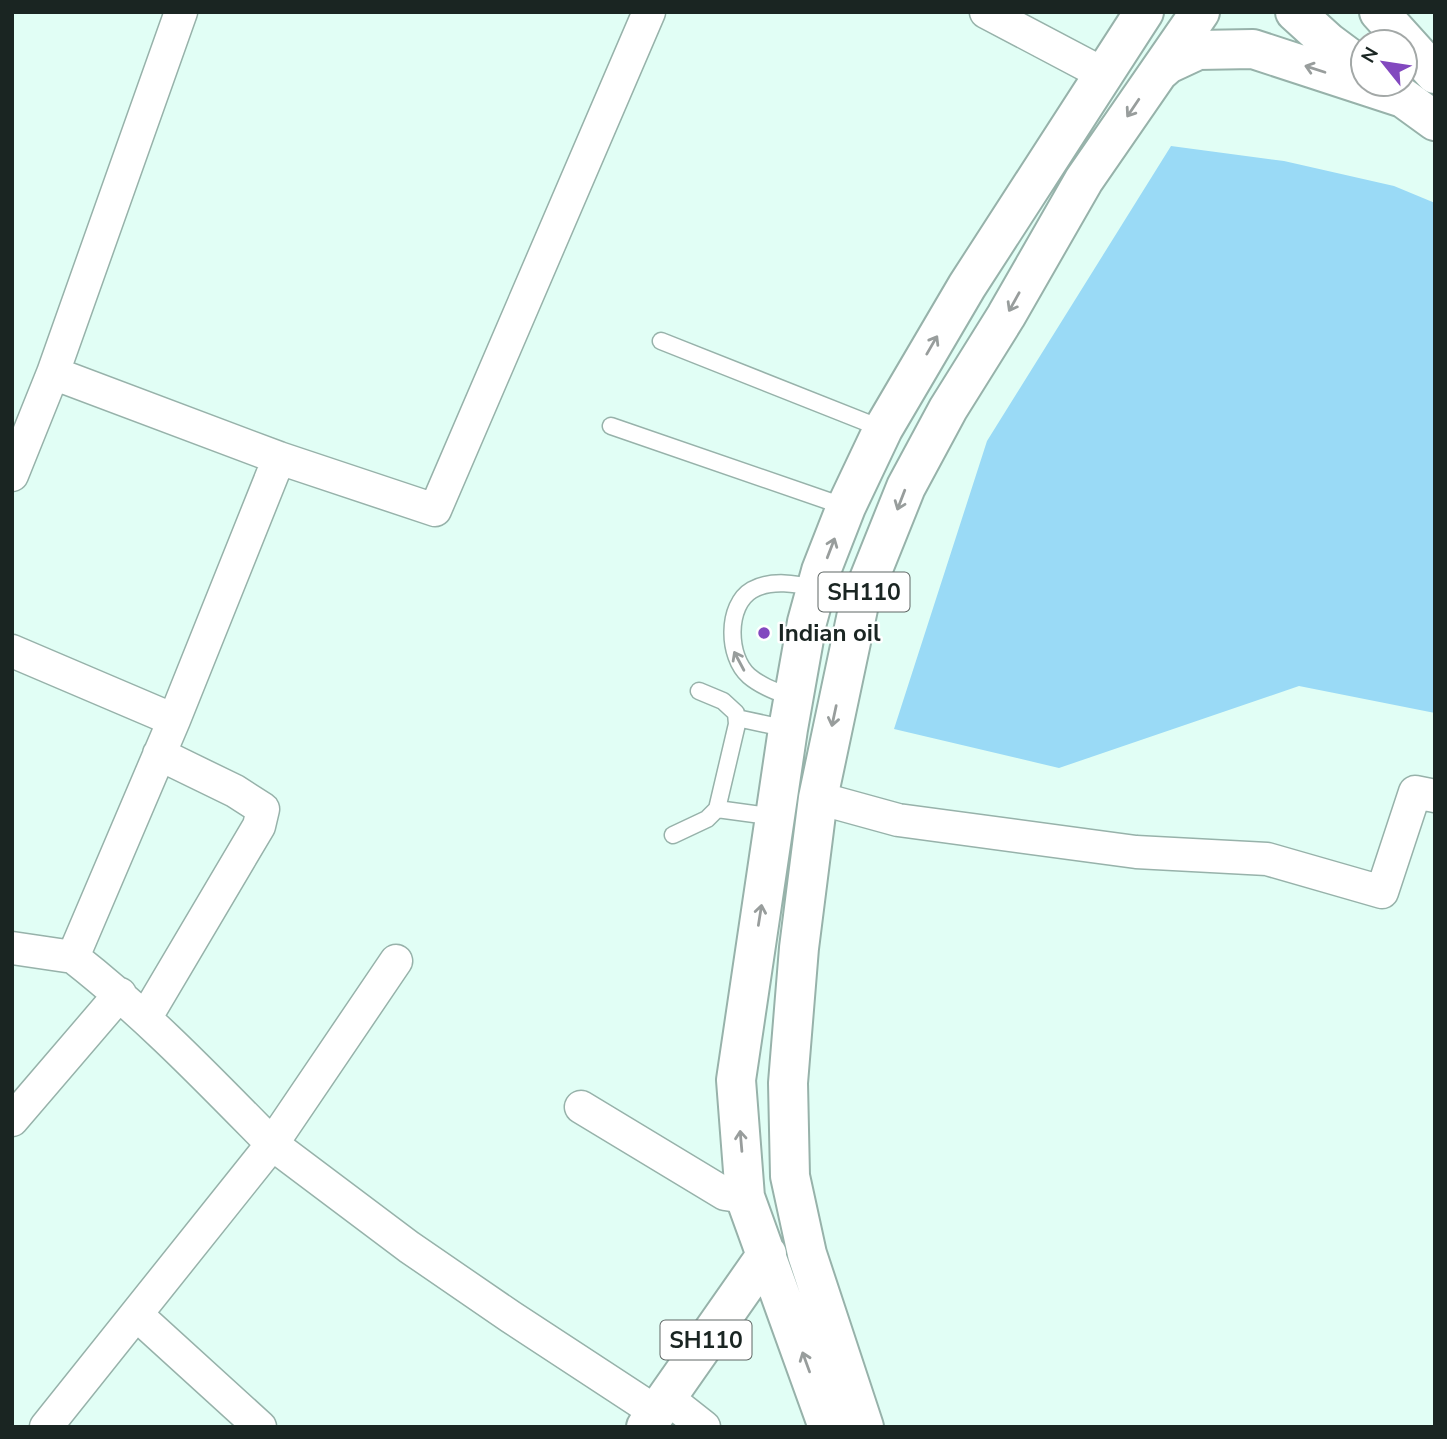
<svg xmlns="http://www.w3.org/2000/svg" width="1447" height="1439" viewBox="0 0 1447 1439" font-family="'Nunito Sans',sans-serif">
	<rect width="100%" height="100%" fill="#e1fef5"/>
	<!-- water -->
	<path fill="#9adaf6" d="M 1171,146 L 1284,161 L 1394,186 L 1435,203 L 1435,713 L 1299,686 L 1059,768 L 894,729 L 987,441 Z"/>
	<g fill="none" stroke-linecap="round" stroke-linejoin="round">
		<!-- lane casing -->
		<g stroke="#97b2aa" stroke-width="19">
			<path id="lane" d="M 661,341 L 883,429
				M 611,426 L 846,507
				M 793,698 C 778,692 762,687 749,676 C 727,657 726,605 752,590 C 771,579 797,584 817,588
				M 737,718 L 788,729
				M 717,809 L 776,817
				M 673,835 L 707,819 L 717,809 L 737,724 L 736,713 L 723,701 L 699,691"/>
		</g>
		<!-- street casing -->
		<g stroke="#97b2aa" stroke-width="35">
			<path id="street" d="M 986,12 L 1094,69
				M 53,373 L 279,458 L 435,510 L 649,12
				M 12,475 L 53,373 L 181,12
				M 12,651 L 174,720
				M 818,798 L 898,820 L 1136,852 L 1267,859 L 1382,892 L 1415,792 L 1435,796
				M 12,948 L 73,957 L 174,720 L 279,458
				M 73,957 C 146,1014 208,1079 272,1144 L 396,961
				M 146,1017 L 259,826 L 263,809 L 235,791 L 159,754
				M 581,1107 L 725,1194 L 745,1197
				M 12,1120 L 120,994
				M 137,1315 L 260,1427
				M 666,1397 L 704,1427
				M 46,1427 L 272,1144 L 409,1247 L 511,1317 L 656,1412"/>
		</g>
		<!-- primary casing -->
		<g stroke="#97b2aa" stroke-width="42">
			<path id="primary" d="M 1295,12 L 1328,42 L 1363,68
				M 1160,71 L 1168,64 L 1198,50 L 1253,49 L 1403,98
				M 1384,84 L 1435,121
				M 646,1427 L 767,1254
				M 828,1427 L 745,1197 L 736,1080 L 788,729 L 807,622 L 821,571 L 846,507 L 883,429 L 967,286 L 1144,12
				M 864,1427 L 807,1254 L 790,1176 L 788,1083 L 799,948 L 818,798 L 859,604 L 906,487 L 948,409 L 1006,316 L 1084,180 L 1200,12"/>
		</g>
		<!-- highway casing -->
		<g stroke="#97b2aa" stroke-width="42">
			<path id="highway" d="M 1379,12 L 1435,74"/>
		</g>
		<!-- lane -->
		<use href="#lane" stroke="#fff" stroke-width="16"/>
		<!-- street -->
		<use href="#street" stroke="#fff" stroke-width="32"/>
		<!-- primary -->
		<use href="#primary" stroke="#fff" stroke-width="38"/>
		<!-- highway -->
		<use href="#highway" stroke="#fff" stroke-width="38"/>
	</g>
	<!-- one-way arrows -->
	<defs><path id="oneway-shaft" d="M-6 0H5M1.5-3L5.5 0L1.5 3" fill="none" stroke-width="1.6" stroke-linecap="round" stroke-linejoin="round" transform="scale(1.75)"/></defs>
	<g stroke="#989d9c">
		<use href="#oneway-shaft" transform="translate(1315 69) rotate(-162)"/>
		<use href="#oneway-shaft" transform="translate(1133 108) rotate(124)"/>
		<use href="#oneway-shaft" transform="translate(1014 302) rotate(119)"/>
		<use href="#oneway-shaft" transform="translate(932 345) rotate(-60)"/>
		<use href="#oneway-shaft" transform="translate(901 500) rotate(111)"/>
		<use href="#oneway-shaft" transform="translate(831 548) rotate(-69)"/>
		<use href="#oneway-shaft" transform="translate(739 661) rotate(-118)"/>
		<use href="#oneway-shaft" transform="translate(834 716) rotate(102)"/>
		<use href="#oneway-shaft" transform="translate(760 915) rotate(-81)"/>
		<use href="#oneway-shaft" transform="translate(741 1141) rotate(-95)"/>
		<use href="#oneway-shaft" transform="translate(806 1362) rotate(-110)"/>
	</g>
	<!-- markers -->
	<circle fill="#8248bf" stroke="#fff" stroke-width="2.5" cx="764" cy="633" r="7"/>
	<g text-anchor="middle" stroke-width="5" stroke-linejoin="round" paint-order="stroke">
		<!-- shield labels -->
		<g fill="#fff" stroke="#5f6664" stroke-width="2">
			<rect x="818.5" y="572.5" width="91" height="39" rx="5"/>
			<rect x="660.5" y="1320.5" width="91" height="39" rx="5"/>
		</g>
		<g font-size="23" font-weight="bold" fill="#1a2522">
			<text x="864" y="600">SH110</text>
			<text x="706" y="1348">SH110</text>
		</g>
		<!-- poi labels -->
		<g font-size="24" font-weight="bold" fill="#1a2522" stroke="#fff" text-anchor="start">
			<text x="778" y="641">Indian oil</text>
		</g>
	</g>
	<!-- border -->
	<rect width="1447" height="1439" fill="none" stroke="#1a2522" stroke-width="28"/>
	<!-- north arrow -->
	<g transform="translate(1384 63) rotate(300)"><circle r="33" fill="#ffffff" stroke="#a3a8a7" stroke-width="2"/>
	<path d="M0-5L12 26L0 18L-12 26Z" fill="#8248bf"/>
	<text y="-10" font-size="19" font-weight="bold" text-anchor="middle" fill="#1a2522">N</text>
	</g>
</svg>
